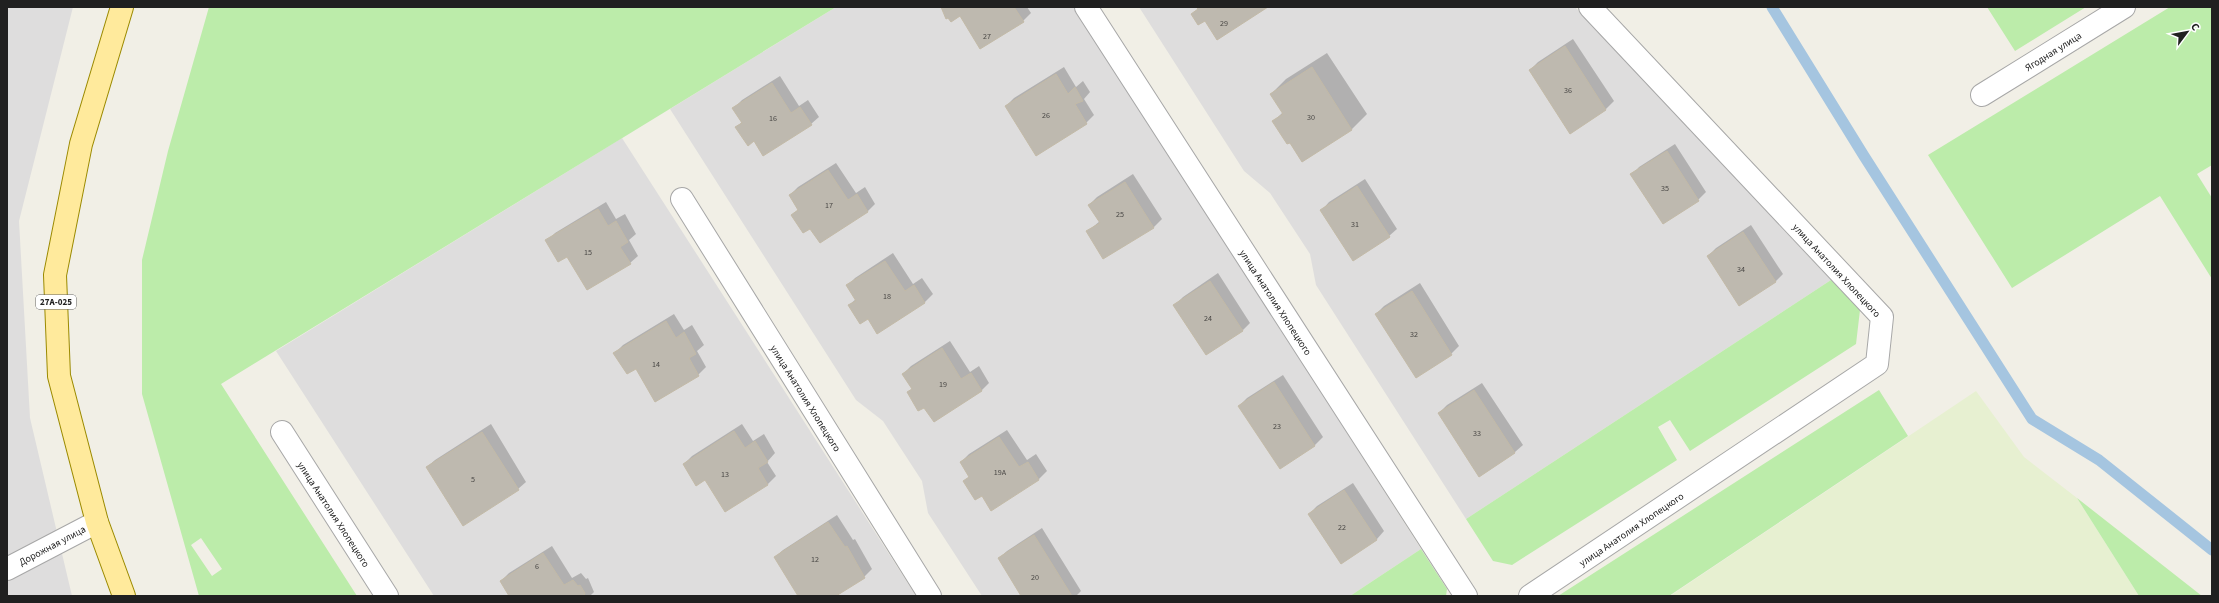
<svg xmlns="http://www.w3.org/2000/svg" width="2219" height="603" viewBox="0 0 2219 603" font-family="'Source Sans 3',sans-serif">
	<rect width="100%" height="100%" fill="#f1efe6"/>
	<!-- residential -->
	<path fill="#dedddd" d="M 7,7 L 73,7 L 19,221 L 30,418 L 72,596 L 7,596 Z
		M 836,7 L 1075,7 L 1421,549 L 1350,596 L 982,596 L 928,513 L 922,481 L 894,438 L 883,421 L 856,400 L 670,109 Z
		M 1139,7 L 1575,7 L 1831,280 L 1466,519 L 1316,285 L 1310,254 L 1270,193 L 1244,171 Z
		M 622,138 L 694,250 L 916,596 L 434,596 L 276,351 Z"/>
	<!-- farmland -->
	<path fill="#e7f0d1" d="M 1976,391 L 2024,457 L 2077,498 L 2139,596 L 1670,596 Z"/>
	<!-- grass -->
	<path fill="#bcecaa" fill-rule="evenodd" d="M 209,7 L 836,7 L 221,384 L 357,596 L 199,596 L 142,394 L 142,260 L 168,151 ZM 201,538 L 222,569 L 212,576 L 191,545 Z
		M 1987,7 L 2086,7 L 2015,51 Z
		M 2170,7 L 2212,7 L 2212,165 L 2197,174 L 2212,198 L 2212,279 L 2160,196 L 2012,288 L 1928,155 Z
		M 1831,280 L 1860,310 L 1856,344 L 1690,451 L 1670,420 L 1658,427 L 1677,460 L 1512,565 L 1493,561 L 1466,519 Z
		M 1879,390 L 1908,436 L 1669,596 L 1558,596 Z
		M 2077,498 L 2202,596 L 2139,596 Z
		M 1421,549 L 1447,589 L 1446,596 L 1350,596 Z"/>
	<!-- shadow -->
	<path fill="#0003" d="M 942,7 L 1027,7 L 1031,13 L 1023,21 L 960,15 Z
		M 1573,39 L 1614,101 L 1606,109 L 1570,132 L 1530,70 L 1538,62 Z
		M 1327,53 L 1367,114 L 1352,129 L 1303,161 L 1274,121 L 1283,112 L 1271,94 L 1286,79 Z
		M 1064,67 L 1076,87 L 1083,81 L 1090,92 L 1084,99 L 1094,115 L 1086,123 L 1006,106 L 1014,98 Z
		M 780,76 L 799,106 L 808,100 L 819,117 L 811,124 L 754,140 L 736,127 L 742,122 L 734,108 L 742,100 Z
		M 1675,144 L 1706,192 L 1698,200 L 1663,223 L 1632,175 L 1639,167 Z
		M 836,163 L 856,193 L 865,187 L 875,204 L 867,212 L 810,228 L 792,215 L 799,209 L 790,195 L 798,187 Z
		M 1133,174 L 1162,219 L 1154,227 L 1104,258 L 1088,231 L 1100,221 L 1089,205 L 1097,197 Z
		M 1365,179 L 1397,229 L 1389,236 L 1322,210 L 1329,202 Z
		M 606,202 L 616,219 L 625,214 L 636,234 L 629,240 L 638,256 L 630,263 L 568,256 L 547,241 L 555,233 Z
		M 1751,225 L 1783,274 L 1775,282 L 1708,256 L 1716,248 Z
		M 893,253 L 913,284 L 922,278 L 933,294 L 925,302 L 877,333 L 868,317 L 849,305 L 856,299 L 847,286 L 855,278 Z
		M 1218,273 L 1250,323 L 1243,330 L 1175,305 L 1183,297 Z
		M 1420,283 L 1459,346 L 1451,354 L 1376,314 L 1384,306 Z
		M 674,314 L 684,330 L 692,325 L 704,345 L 697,351 L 706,367 L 698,375 L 636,367 L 615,353 L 623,345 Z
		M 950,341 L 970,372 L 979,366 L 989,383 L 981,391 L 924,406 L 908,393 L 913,388 L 903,374 L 911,366 Z
		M 1283,375 L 1323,437 L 1315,445 L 1280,468 L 1239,406 L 1247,398 Z
		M 1482,383 L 1523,445 L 1515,452 L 1479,475 L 1439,413 L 1447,405 Z
		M 491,424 L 526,482 L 518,489 L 427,467 L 435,460 Z
		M 742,424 L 753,441 L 764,434 L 775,453 L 767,462 L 776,476 L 768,484 L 725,510 L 705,478 L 684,464 L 692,456 Z
		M 1007,430 L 1027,460 L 1036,454 L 1047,471 L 1039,479 L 991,509 L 982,494 L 965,481 L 970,476 L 961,462 L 969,454 Z
		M 1353,483 L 1384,531 L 1377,539 L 1341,563 L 1309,514 L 1317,506 Z
		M 837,515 L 853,540 L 855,539 L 872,569 L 864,577 L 834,596 L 799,596 L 775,557 L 783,550 Z
		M 1042,528 L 1081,591 L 1076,596 L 1022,596 L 999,558 L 1007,551 Z
		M 552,546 L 572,578 L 581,573 L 586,579 L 588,578 L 594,592 L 590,596 L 510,596 L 501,581 L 509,573 Z"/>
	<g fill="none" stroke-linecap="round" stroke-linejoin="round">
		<!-- stream -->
		<path stroke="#a5c5e0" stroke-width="11" d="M 1772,7 L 1864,156 L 2032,419 L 2099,460 L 2212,550"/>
	</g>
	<!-- building -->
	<path fill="#beb9af" stroke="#c3baa7" d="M 941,7 L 1014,7 L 1024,22 L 980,49 L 960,16 L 951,22 L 948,18 L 946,19 Z
		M 1196,7 L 1268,7 L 1217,40 L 1205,21 L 1198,25 L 1191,14 L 1198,9 Z
		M 1565,46 L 1606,110 L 1570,134 L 1529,70 Z
		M 1312,67 L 1352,130 L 1302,162 L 1290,143 L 1287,144 L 1272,121 L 1283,114 L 1270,94 Z
		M 1056,74 L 1068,94 L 1075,87 L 1083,101 L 1075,104 L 1087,124 L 1036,156 L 1005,106 Z
		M 772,83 L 791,113 L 800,107 L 812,125 L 763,156 L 754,141 L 748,146 L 735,127 L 742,123 L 732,108 Z
		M 1667,151 L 1699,201 L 1663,224 L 1630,174 Z
		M 828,170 L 848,200 L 857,194 L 868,212 L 820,243 L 810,229 L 803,233 L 791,215 L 798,210 L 789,195 Z
		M 1125,182 L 1154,228 L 1103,259 L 1086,231 L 1100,223 L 1088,205 Z
		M 1357,186 L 1390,237 L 1353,261 L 1320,210 Z
		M 598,209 L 608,226 L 616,221 L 628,242 L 620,247 L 631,264 L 587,290 L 567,257 L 558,262 L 545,240 Z
		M 1743,232 L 1776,282 L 1739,306 L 1707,256 Z
		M 885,261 L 905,291 L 914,285 L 925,303 L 877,334 L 868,319 L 860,324 L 848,305 L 856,301 L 846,285 Z
		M 1210,281 L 1243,331 L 1206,355 L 1173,305 Z
		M 1412,291 L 1452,355 L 1416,378 L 1375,314 Z
		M 666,321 L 676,338 L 684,332 L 696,354 L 689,358 L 699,376 L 655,402 L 636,369 L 627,374 L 613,353 Z
		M 942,348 L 961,379 L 971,373 L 982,391 L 934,422 L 924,408 L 918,411 L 907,392 L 912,389 L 902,374 Z
		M 1274,382 L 1315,446 L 1280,469 L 1238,406 Z
		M 1474,390 L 1515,453 L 1479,477 L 1438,413 Z
		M 734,431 L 745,448 L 755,441 L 768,462 L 758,468 L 768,485 L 725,512 L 705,480 L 696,486 L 683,464 Z
		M 482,432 L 519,490 L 463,526 L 426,467 Z
		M 999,437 L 1019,467 L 1028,462 L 1039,480 L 991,511 L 982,496 L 975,500 L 963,481 L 969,477 L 960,462 Z
		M 1344,490 L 1377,540 L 1341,564 L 1308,514 Z
		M 828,522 L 845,547 L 847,546 L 865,578 L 836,596 L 798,596 L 774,557 Z
		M 1034,535 L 1072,596 L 1021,596 L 998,558 Z
		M 543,553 L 564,585 L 573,580 L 578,586 L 580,585 L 585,593 L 584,596 L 509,596 L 500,581 Z"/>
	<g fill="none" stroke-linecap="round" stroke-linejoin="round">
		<!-- minor casing -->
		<g stroke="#a7a7a7" stroke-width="24">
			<path id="minor" d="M 1086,7 L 1466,596
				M 1982,95 L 2124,7
				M 682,199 L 930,596
				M 282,432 L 387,596
				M 7,569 L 97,522
				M 1530,596 L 1877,364 L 1882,317 L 1590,7"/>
		</g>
		<!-- primary casing -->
		<g stroke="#9b8a00" stroke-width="24">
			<path id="primary" d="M 122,7 L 81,144 L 55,275 L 59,376 L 97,522 L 124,596"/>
		</g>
		<!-- minor -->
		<use href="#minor" stroke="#fff" stroke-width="22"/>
		<!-- primary -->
		<use href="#primary" stroke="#ffea9c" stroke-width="22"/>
	</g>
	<g text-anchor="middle" stroke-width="3.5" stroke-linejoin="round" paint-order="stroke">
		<!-- number labels -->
		<g font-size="8" fill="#484644">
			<text x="1224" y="26">29</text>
			<text x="987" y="39">27</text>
			<text x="1568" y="93">36</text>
			<text x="1046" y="118">26</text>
			<text x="1311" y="120">30</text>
			<text x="773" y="121">16</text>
			<text x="1665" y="191">35</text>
			<text x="829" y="208">17</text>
			<text x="1120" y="217">25</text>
			<text x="1355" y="227">31</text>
			<text x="588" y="255">15</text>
			<text x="1741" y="272">34</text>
			<text x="887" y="299">18</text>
			<text x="1208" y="321">24</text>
			<text x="1414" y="337">32</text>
			<text x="656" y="367">14</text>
			<text x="943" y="387">19</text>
			<text x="1277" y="429">23</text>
			<text x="1477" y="436">33</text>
			<text x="1000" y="475">19А</text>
			<text x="725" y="477">13</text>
			<text x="473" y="482">5</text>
			<text x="1342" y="530">22</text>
			<text x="815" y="562">12</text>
			<text x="537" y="569">6</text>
			<text x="1035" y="580">20</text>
		</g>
		<!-- shield labels -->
		<rect fill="#fff" stroke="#636363" stroke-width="1" x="36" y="295" width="40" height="14" rx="3"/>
		<g font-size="9" font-weight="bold" fill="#202020">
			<text x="56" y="305">27А-025</text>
		</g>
		<!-- street labels -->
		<g font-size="10" fill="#202020" stroke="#fff">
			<text transform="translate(2053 51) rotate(-32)" y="4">Ягодная улица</text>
			<text transform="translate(1837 270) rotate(47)" y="4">улица Анатолия Хлопецкого</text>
			<text transform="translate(1276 302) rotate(57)" y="4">улица Анатолия Хлопецкого</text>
			<text transform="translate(806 398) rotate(58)" y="4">улица Анатолия Хлопецкого</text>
			<text transform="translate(334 514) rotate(57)" y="4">улица Анатолия Хлопецкого</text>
			<text transform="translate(1631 529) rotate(-34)" y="4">улица Анатолия Хлопецкого</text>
			<text transform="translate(52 545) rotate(-28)" y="4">Дорожная улица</text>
		</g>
	</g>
	<!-- border -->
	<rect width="2219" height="603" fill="none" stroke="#202020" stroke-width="16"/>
	<!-- north arrow -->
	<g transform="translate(2187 32) rotate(58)" stroke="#ffffff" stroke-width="3" paint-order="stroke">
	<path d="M0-3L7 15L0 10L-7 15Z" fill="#202020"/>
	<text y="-6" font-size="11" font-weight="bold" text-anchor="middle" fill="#202020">С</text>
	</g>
</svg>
